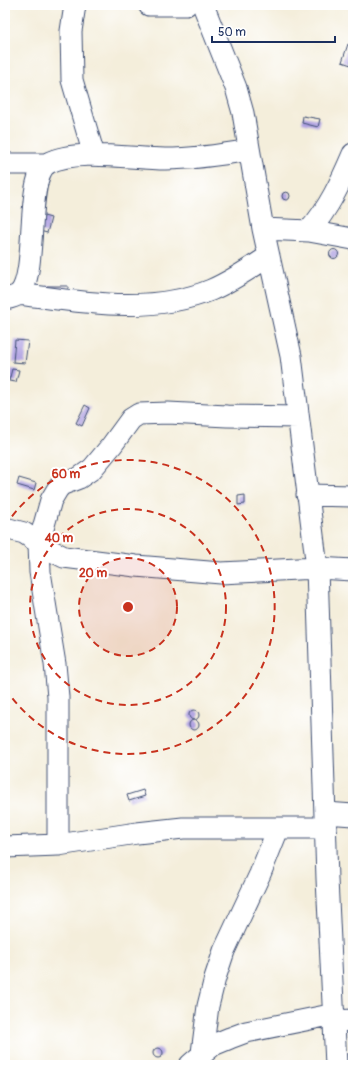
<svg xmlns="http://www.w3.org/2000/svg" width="358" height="1070" viewBox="0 0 358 1070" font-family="Pangolin,sans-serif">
	<rect width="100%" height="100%" fill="#fff"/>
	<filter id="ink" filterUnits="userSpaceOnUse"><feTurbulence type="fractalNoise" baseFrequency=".025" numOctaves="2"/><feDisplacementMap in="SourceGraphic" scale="8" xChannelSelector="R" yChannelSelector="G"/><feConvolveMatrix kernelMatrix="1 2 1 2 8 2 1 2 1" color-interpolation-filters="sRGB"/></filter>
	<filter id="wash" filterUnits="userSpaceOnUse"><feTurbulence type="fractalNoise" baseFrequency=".012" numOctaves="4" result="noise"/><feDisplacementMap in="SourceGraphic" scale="16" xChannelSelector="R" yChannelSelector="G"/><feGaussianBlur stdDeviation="0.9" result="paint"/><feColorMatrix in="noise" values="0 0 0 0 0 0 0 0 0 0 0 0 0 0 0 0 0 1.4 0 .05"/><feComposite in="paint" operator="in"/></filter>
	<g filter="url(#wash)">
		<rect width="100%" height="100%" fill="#f4eedb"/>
		<g id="blocks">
			<!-- building -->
			<path fill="#b1a3e2" d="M 348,44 L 353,46 L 351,65 L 342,62 Z
				M 303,116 L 320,119 L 318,127 L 302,123 Z
				M282 196a4 4 0 1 1 8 0a4 4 0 1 1-8 0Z
				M 44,216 L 51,218 L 47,233 L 40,231 Z
				M329.5 254a4.5 4.5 0 1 1 9 0a4.5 4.5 0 1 1-9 0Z
				M 47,286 L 68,286 L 68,292 L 47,292 Z
				M 15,340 L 28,341 L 25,363 L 13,362 Z
				M 12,369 L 19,370 L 16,382 L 9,381 Z
				M 85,405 L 90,408 L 82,426 L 76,423 Z
				M 19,478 L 36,483 L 34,490 L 17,485 Z
				M 245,495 L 245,504 L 238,505 L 238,496 Z
				M189 715a5 5 0 1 1 10 0a5 5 0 1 1-10 0Z
				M189 725a5 5 0 1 1 10 0a5 5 0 1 1-10 0Z
				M 143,790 L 145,796 L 129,801 L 127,795 Z
				M153 1053a5 5 0 1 1 10 0a5 5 0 1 1-10 0Z"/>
		</g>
	</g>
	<g filter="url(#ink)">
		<use href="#blocks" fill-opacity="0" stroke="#3c4c71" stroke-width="1"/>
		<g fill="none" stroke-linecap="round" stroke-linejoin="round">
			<!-- minor casing -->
			<g stroke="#3c4c71" stroke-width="23">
				<path id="minor" d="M 75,5 L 71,31 L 72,80 L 94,155
					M 149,5 L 186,5
					M 203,5 L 236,88 L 243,113 L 263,229 L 291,356 L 317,568 L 327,879 L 336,1065
					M 5,164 L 47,164
					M 263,229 L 309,231 L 353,239
					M 309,231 C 329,208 341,182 353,154
					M 19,294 C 81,302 151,315 211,290 C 232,281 251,268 269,256
					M 5,299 C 10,298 15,297 19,294 C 39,274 24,177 48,163 C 76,148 133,159 165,159 C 193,159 221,155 249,150
					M 307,495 L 353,496
					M 5,528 L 24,533 L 48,549 L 64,557 L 136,566 L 221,573 L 317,568 L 353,570
					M 326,813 L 353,815
					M 58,845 L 58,697 L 55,664 L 40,572 L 39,543 L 51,500 L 57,490 L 61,485 L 79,478 L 92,469 L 112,445 L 131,419 L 139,414 L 168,413 L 227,416 L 298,417
					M 5,847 L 58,845 L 137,833 L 183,828 L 326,828
					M 335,1021 L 353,1020
					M 202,1053 L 208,1006 L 215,978 L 224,951 L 260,874 L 278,829
					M 190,1065 L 213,1045 L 230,1038 L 246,1032 L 335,1014"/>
			</g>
			<!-- minor -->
			<use href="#minor" stroke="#fff" stroke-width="21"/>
		</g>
	</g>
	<!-- distance rings -->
	<circle cx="128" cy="607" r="49" fill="#c8321e" fill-opacity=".12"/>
	<g fill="none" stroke="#c8321e" stroke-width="2" stroke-dasharray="7 5">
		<circle cx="128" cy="607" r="49"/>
		<circle cx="128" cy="607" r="98"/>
		<path d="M5 526A147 147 0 1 1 5 688"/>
	</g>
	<circle cx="128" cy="607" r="6" fill="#c8321e" stroke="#fff" stroke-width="2"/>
	<g font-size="12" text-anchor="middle" font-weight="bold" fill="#c8321e" stroke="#fff" stroke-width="4" stroke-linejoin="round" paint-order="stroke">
		<text x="66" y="478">60 m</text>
		<text x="59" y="542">40 m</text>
		<text x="93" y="577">20 m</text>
	</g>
	<!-- margin -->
	<rect width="358" height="1070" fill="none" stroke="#fff" stroke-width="20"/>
	<!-- scale -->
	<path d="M212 36v6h123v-6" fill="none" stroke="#1b2f5e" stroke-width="2"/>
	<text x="218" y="36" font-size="12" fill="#1b2f5e" stroke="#ffffff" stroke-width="3" paint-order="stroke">50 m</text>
</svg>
